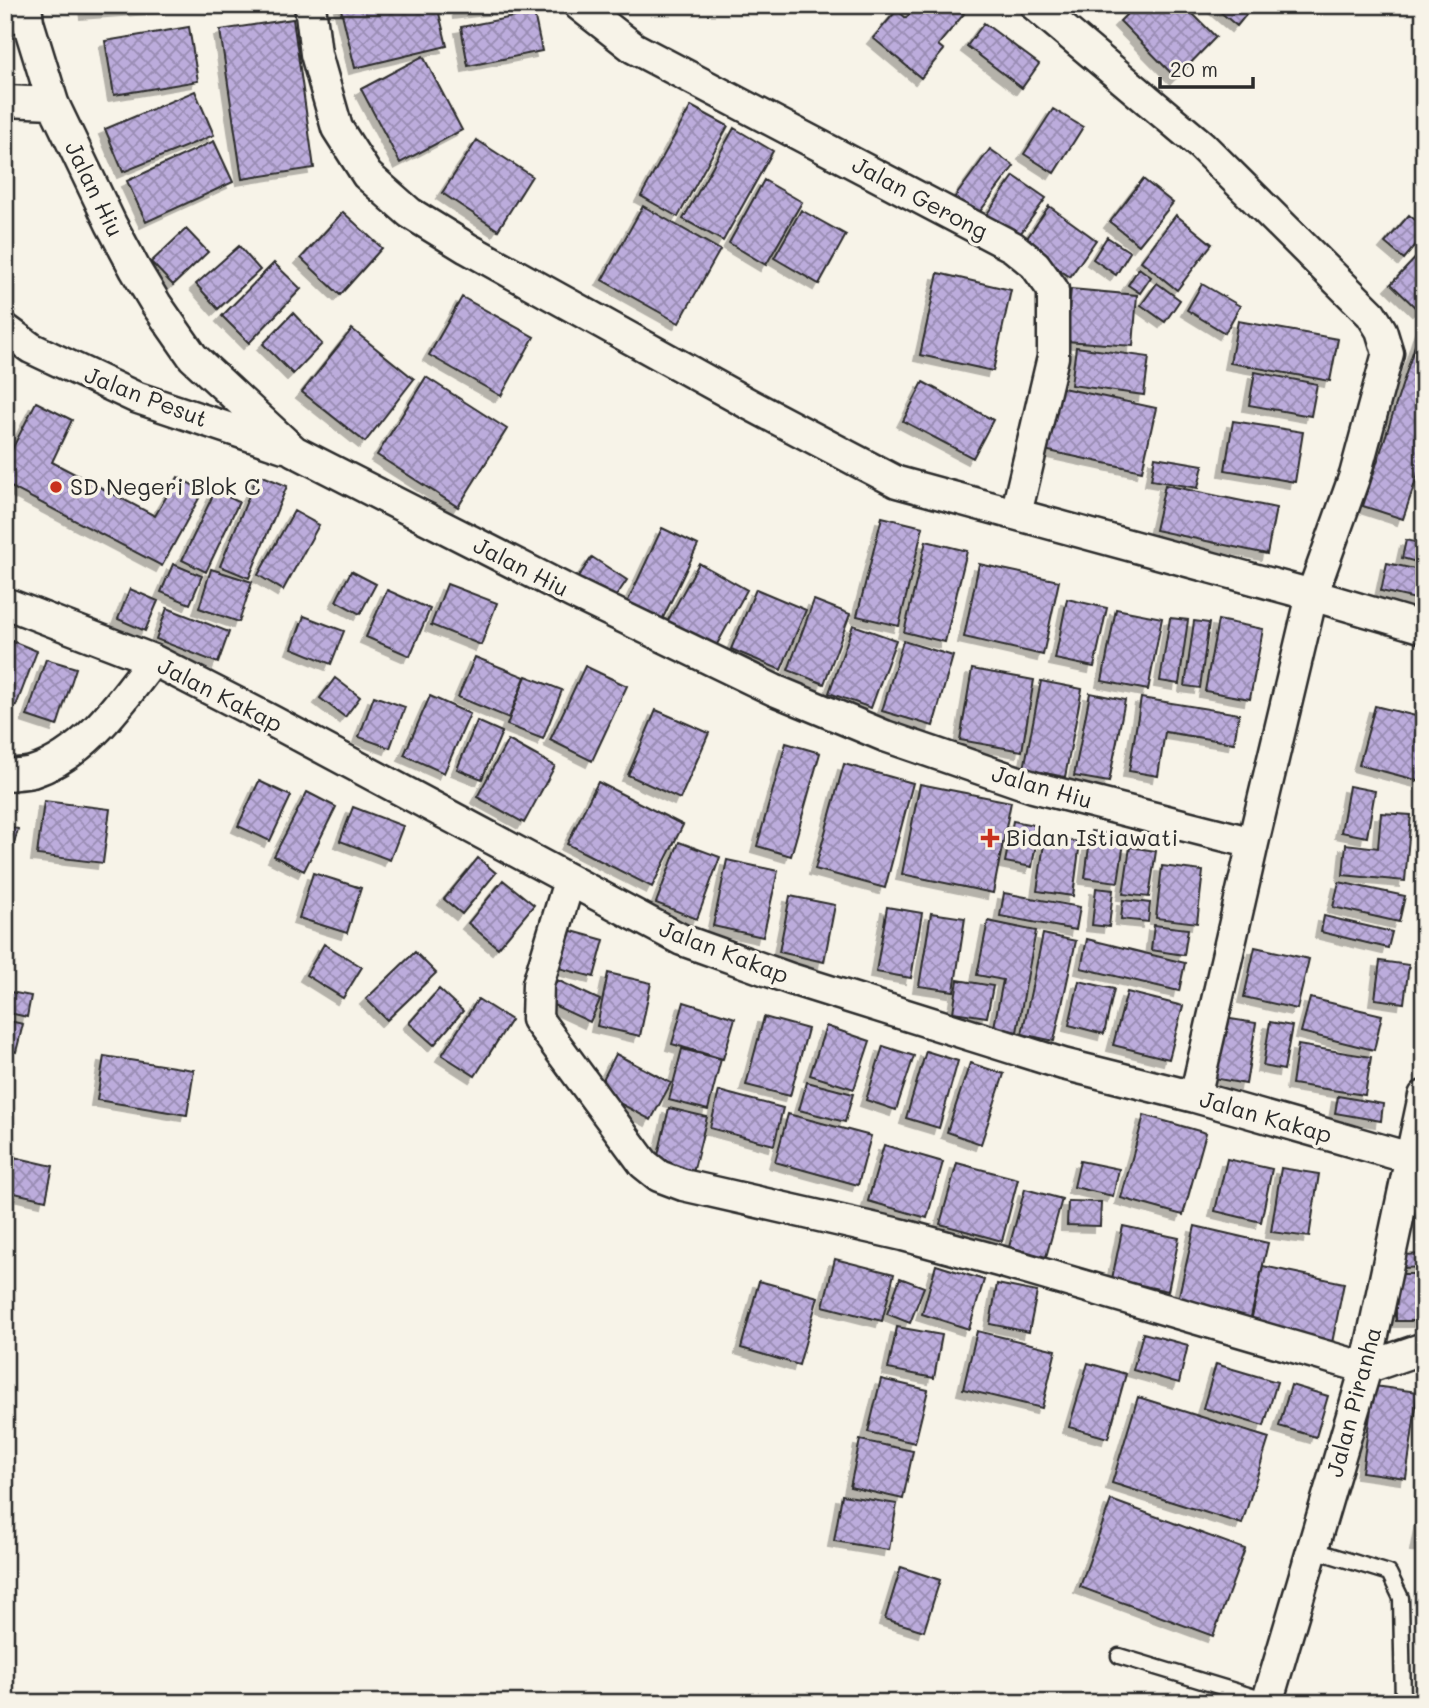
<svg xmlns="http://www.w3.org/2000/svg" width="1429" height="1708" font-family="Mali,sans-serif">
<defs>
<pattern id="building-cross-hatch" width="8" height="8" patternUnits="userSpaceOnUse" patternTransform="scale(1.75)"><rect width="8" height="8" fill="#bcacdc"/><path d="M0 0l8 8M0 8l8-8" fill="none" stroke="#998cb3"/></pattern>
<filter id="shadow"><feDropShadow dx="-6" dy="6" stdDeviation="0" flood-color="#0004"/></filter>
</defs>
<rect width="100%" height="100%" fill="#f7f3e8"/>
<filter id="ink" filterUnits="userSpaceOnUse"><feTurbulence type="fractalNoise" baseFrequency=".0143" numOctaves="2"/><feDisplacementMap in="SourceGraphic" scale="14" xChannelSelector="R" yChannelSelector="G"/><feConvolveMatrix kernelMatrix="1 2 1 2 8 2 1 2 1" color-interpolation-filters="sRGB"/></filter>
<g filter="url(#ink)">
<path fill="url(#building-cross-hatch)" stroke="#2b2b2b" stroke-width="2" filter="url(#shadow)" d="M85 5H169V7L86 13Z
M340 5H437L447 46 355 68Z
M458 5H526L459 13Z
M917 5H953L964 14 938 45 944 50 921 78 873 38 897 10 906 18Z
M1136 5H1184L1216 37 1176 78 1120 21Z
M1212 5H1254L1237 26Z
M534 13 542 51 468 66 461 27Z
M293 19 314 168 242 179 220 30Z
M984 23 1039 64 1022 88 967 46Z
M189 27 198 81 114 95 105 41Z
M423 56 462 130 400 163 361 89Z
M195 91 214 135 123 172 105 129Z
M691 106 728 126 678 217 641 196Z
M1053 109 1083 127 1054 173 1024 154Z
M734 128 773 151 723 241 683 219Z
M477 140 532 176 498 230 442 193Z
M214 141 233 182 146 222 127 181Z
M990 149 1014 166 975 218 952 201Z
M1014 176 1046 198 1015 241 984 218Z
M1143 179 1173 203 1139 245 1110 222Z
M764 180 802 202 766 265 729 243Z
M643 206 720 250 679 323 602 280Z
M1049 206 1096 240 1070 277 1023 244Z
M801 210 846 235 819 284 774 258Z
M343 212 382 248 340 295 301 258Z
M1176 215 1212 244 1177 290 1141 261Z
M1409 215 1424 227V235L1404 259 1385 243Z
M186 229 208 252 173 285 151 262Z
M1107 237 1130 252 1116 275 1093 259Z
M239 246 260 270 218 309 196 284Z
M1424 249V304L1418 310 1391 284Z
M274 263 301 289 249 343 222 316Z
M1139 268 1151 277 1140 293 1128 285Z
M938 273 1011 290 993 371 920 355Z
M1157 283 1180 300 1165 322 1141 305Z
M1202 284 1240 306 1225 333 1187 310Z
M1071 289 1137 295 1133 346 1066 341Z
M462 297 534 337 501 396 429 355Z
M293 313 322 344 293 374 263 344Z
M1238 321 1338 339 1330 381 1230 363Z
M1421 327 1424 328V456L1403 519 1363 506Z
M352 329 414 379 365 442 302 392Z
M1076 347 1149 357 1144 395 1071 385Z
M1255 372 1317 384 1311 416 1249 405Z
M426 377 507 429 458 507 377 455Z
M923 382 993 420 973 458 903 421Z
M1058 387 1156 408 1142 471 1044 450Z
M36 402 72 420 52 462 155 516 178 477 203 491 162 566 5 484V463Z
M1233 421 1303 432 1295 482 1225 470Z
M1155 457 1203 465 1198 488 1151 480Z
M258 474 287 486 249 578 220 566Z
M1165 485 1276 508 1267 554 1155 530Z
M215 491 239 502 206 572 182 560Z
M294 511 319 525 283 590 258 575Z
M882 517 923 527 899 626 857 616Z
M662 528 698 545 662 620 627 603Z
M1406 540 1424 544V564L1402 558Z
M926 541 967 551 945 642 904 632Z
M592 557 627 580 612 602 577 579Z
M699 563 747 590 715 648 667 622Z
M1387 563 1424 571V601L1381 591Z
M173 564 202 576 190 604 161 592Z
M979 564 1059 581 1043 655 964 637Z
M211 569 252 582 239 622 199 608Z
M351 571 376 584 360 614 336 601Z
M447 584 497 603 481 645 431 625Z
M130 589 158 601 145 631 118 619Z
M756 589 806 610 781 670 731 649Z
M387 590 430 609 410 656 366 637Z
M1067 599 1107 608 1094 667 1055 659Z
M814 600 850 614 824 684 788 670Z
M167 608 229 632 218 663 156 639Z
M1116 609 1162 618 1148 690 1102 681Z
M304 616 344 631 331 664 292 648Z
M1170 618 1188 620 1179 684 1160 681Z
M1218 620 1263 629 1250 699 1205 691Z
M1194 621 1209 623 1200 688 1185 686Z
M853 625 896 640 871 708 829 693Z
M5 638 37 651 16 706 5 701Z
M903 641 953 656 933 726 882 711Z
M475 657 525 677 509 718 458 697Z
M46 659 76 668 57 726 27 716Z
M585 666 627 686 592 761 550 740Z
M972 669 1034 680 1022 751 960 740Z
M526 676 562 690 543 739 507 725Z
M335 678 360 697 345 717 320 698Z
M1041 681 1082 689 1065 777 1024 769Z
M1090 693 1125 700 1109 782 1074 776Z
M374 696 405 707 390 748 359 737Z
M430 696 470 714 444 773 404 755Z
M1141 698 1239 714 1234 743 1165 732 1158 776 1129 771Z
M1375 706 1424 718V766L1420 781 1359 765Z
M656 710 709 733 680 799 628 775Z
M477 721 502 732 482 779 457 769Z
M508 740 555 766 524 823 477 797Z
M786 743 820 753 791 856 757 846Z
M844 764 913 783 885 888 815 869Z
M259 781 291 796 270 841 238 826Z
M598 782 683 825 652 887 567 844Z
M920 784 1011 802 993 893 902 874Z
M1349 786 1375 791 1367 837 1341 832Z
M307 792 336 807 304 871 274 856Z
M44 801 110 809 103 863 37 855Z
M353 807 403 826 390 860 340 841Z
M1381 813 1411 815 1405 881 1343 875 1346 844 1378 848Z
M1013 821 1039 826 1032 867 1005 862Z
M5 826 18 829 10 859 5 858Z
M1091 831 1125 836 1118 882 1085 878Z
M1045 837 1080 842 1073 896 1037 891Z
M679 842 720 857 697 919 656 903Z
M1130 847 1156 851 1149 897 1123 894Z
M478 858 496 873 462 914 444 899Z
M727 860 778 871 763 937 713 926Z
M1162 866 1203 871 1197 923 1156 918Z
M313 873 361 888 347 933 299 918Z
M503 880 534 905 498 948 468 923Z
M1339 882 1405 896 1399 922 1333 907Z
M1096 888 1113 890 1109 927 1092 925Z
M1004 893 1080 907 1076 930 1000 916Z
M790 896 835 905 824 962 779 952Z
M1123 900 1150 903 1148 922 1121 919Z
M887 907 922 913 911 978 876 972Z
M931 913 965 918 954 991 919 986Z
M1324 916 1392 932 1388 948 1321 932Z
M988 921 1036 931 1017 1032 994 1027 1003 980 977 975Z
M1154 925 1188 929 1184 955 1151 950Z
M561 928 604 940 594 977 551 966Z
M1043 934 1076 941 1054 1041 1022 1034Z
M1087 939 1185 963 1179 991 1081 968Z
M324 944 362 967 343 998 306 975Z
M1255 947 1309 959 1297 1009 1244 997Z
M415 952 436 973 387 1020 366 999Z
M1380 961 1409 965 1404 1003 1375 999Z
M608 973 651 983 640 1036 597 1026Z
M557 980 600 1000 590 1022 547 1002Z
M958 980 993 986 987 1017 953 1012Z
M1079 981 1114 989 1104 1034 1069 1025Z
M439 989 463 1011 434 1045 409 1023Z
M5 991 31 996 27 1017 5 1012Z
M1127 992 1183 1006 1169 1059 1113 1045Z
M1310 998 1382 1015 1374 1050 1301 1032Z
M478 999 511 1020 475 1076 442 1055Z
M684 1002 735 1018 723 1059 672 1044Z
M764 1017 808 1029 790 1096 746 1085Z
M1218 1017 1256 1023 1246 1084 1208 1077Z
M5 1020 23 1024 16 1052 5 1049Z
M1270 1022 1292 1026 1284 1070 1263 1066Z
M826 1026 870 1041 854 1089 810 1075Z
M1298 1045 1371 1057 1365 1095 1292 1084Z
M883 1046 914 1056 896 1110 866 1100Z
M682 1049 721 1059 708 1110 669 1100Z
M926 1051 958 1061 939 1128 906 1118Z
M616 1054 671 1083 651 1120 597 1091Z
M104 1056 194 1070 187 1115 97 1100Z
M970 1063 1004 1074 981 1144 947 1132Z
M807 1082 853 1094 845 1122 799 1110Z
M719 1091 783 1108 774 1145 710 1128Z
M1338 1096 1383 1104 1381 1121 1335 1113Z
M669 1108 707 1117 693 1173 656 1164Z
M788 1114 871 1136 858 1185 775 1162Z
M1144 1115 1206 1133 1183 1215 1121 1198Z
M884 1145 943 1162 927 1218 868 1201Z
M5 1155 53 1166 46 1200 5 1191Z
M1227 1159 1272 1169 1261 1222 1215 1211Z
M1080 1161 1119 1169 1113 1196 1074 1187Z
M957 1163 1018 1179 1002 1241 940 1224Z
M1281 1168 1319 1174 1309 1237 1271 1232Z
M1025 1189 1062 1199 1046 1257 1009 1247Z
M1068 1201 1101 1202 1100 1226 1067 1225Z
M1418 1209H1424V1245H1423Z
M1123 1226 1179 1238 1168 1291 1112 1279Z
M1195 1226 1268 1243 1250 1321 1177 1304Z
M1424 1254V1267L1403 1268 1402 1255Z
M835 1259 894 1274 882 1321 823 1306Z
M936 1265 984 1280 969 1329 922 1314Z
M1263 1266 1344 1283 1332 1343 1250 1326Z
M1396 1274H1424V1321H1396Z
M900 1278 924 1287 910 1323 887 1314Z
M759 1281 818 1297 799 1365 741 1348Z
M997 1284 1037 1292 1029 1332 990 1324Z
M897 1327 942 1335 934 1378 888 1369Z
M977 1331 1056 1350 1042 1408 963 1389Z
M1143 1333 1188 1345 1179 1383 1133 1370Z
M1088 1363 1126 1374 1108 1438 1069 1427Z
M1216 1364 1277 1382 1264 1426 1203 1408Z
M881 1379 928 1390 915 1443 868 1432Z
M1291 1385 1328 1396 1316 1437 1279 1426Z
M1374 1386 1418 1392 1406 1478 1362 1472Z
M1138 1397 1269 1438 1242 1524 1112 1483Z
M860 1440 913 1451 903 1499 850 1487Z
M842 1495 897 1504 889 1550 834 1541Z
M1111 1500 1245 1549 1213 1636 1080 1587Z
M1424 1502V1546L1416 1545Z
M901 1567 940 1580 924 1631 885 1619Z"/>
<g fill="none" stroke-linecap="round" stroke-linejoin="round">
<g stroke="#2b2b2b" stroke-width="19">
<path id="lane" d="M1314 1550 1389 1573 1401 1598 1403 1703
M1119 1656 1268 1701"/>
</g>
<g stroke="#2b2b2b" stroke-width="35">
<path id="street" d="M26 5 28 22 53 103 111 224 135 269 156 304 193 357 294 451 573 593 774 690 885 736 1033 787 1253 843
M310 5 316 54 337 128 367 175 410 213 467 248 747 403 897 482 1312 595 1424 628
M579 5 634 48 1013 247 1035 265 1053 290V357L1016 514
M1035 5 1201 145 1371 314 1381 330 1388 353 1355 475 1312 595 1253 843 1195 1097
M5 101 53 103
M5 329 31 348 135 397 284 447
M5 603 153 660 272 721 682 940 791 979 1063 1064 1195 1097 1410 1158
M5 775C14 774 24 774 32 772 85 755 121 702 153 660
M569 881 538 984 537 1019 644 1164 659 1176 683 1185 903 1235 999 1261 1366 1368 1424 1348
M1267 1703 1366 1368 1424 1096"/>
</g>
<use href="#lane" stroke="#f7f3e8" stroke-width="14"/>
<use href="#street" stroke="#f7f3e8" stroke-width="30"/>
</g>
</g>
<g fill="#c8321e" stroke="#f7f3e8" stroke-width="2.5">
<circle cx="56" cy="487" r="7"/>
<path d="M986.5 827.5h7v7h7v7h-7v7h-7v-7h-7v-7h7z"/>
</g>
<g text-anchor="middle" stroke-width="7" stroke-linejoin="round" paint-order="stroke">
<g font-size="23" fill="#2b2b2b" stroke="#f7f3e8">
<text transform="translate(94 189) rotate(64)" y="8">Jalan Hiu</text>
<text transform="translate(920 198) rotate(28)" y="8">Jalan Gerong</text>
<text transform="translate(146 397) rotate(21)" y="8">Jalan Pesut</text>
<text transform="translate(521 567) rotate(27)" y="8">Jalan Hiu</text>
<text transform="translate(220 695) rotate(27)" y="8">Jalan Kakap</text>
<text transform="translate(1042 787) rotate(16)" y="8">Jalan Hiu</text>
<text transform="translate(724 952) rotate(21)" y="8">Jalan Kakap</text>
<text transform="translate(1266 1117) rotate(16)" y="8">Jalan Kakap</text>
<text transform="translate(1354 1402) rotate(-75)" y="8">Jalan Piranha</text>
</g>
<g font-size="23" fill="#2b2b2b" stroke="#f7f3e8" text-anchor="start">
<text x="70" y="495">SD Negeri Blok C</text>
<text x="1006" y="846">Bidan Istiawati</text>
</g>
</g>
<rect width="1429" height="1708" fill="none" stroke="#f7f3e8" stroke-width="28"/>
<rect x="14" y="14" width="1401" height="1680" fill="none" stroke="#2b2b2b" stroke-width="2.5" filter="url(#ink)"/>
<path d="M1160 77v10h93v-10" fill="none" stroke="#2b2b2b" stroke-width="3.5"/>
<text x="1170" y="77" font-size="21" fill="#2b2b2b" stroke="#f7f3e8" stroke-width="5" paint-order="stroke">20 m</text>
</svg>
